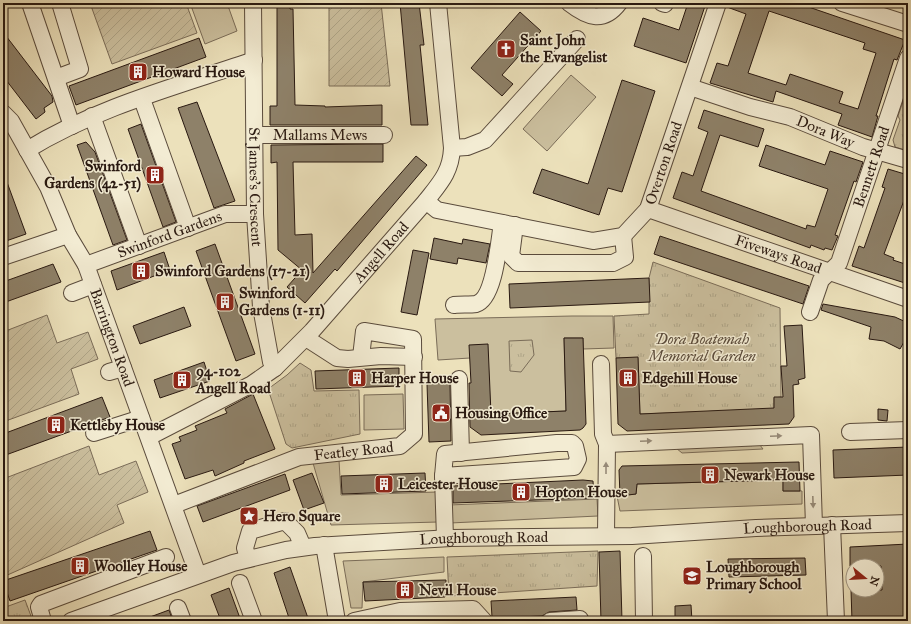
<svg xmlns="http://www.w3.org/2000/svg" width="911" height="624" font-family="'IM FELL Great Primer',serif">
<defs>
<pattern id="park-tufts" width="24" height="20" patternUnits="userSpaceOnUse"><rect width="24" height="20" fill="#cbbf9e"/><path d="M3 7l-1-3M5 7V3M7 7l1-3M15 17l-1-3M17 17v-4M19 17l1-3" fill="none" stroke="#aea487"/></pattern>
<pattern id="garden-furrows" width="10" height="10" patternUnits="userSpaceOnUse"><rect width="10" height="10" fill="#cbbf9e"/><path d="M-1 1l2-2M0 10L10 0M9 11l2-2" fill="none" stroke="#aea487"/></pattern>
</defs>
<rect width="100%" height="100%" fill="#ece1bb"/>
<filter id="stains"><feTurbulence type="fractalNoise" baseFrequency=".005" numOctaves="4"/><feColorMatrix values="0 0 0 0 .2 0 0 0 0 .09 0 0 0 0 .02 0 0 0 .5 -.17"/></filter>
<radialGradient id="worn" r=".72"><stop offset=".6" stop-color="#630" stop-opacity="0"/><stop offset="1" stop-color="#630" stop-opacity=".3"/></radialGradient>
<path fill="#cbbf9e" stroke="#7a6c58" d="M190 3H227L237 31 205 44Z
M571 75 596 97 547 151 523 129Z
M572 316H613L614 348 583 349V338H564L566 411 491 414 470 358 438 360 435 319Z
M403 394 404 429 364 430V395Z
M339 460 341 495 437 492 438 522 331 525 313 463Z
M783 480V491H802V504L620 511 617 496 636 494 637 484Z
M597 499 598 516 450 523 449 505Z
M444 557V572L363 582 362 608H351L343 561Z"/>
<path fill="url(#park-tufts)" stroke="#7a6c58" d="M908 87V151L895 147 893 140 900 120 898 116Z
M653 262 780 308 781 397 774 398V409L640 414 638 358H616L614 316 649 314V278Z
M532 340 534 355 521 372 510 371 509 341Z
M300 363 311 370 314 391 359 390 360 434 292 448 286 444 268 389 287 375Z
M756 440 763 449 682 453 676 448Z
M598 551 597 586 449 596 447 557Z
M25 600 31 616 20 621H3V608Z"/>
<path fill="url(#garden-furrows)" stroke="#7a6c58" d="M90 3H186L197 33 112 64Z
M329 3H381L390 86H329Z
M47 315 57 343 88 332 98 359 71 369 79 394 3 422V332Z
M89 446 99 475 136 461 148 492 117 505 124 523 3 577V479Z"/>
<path fill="#8e8169" stroke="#291911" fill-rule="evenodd" d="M277 3H290V9H293L295 105 325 106V107L382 105V125H270V106H277Z
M400 3H419L424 45H420L428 125H411Z
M688 3H706L686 63 634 46 643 18 679 30Z
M727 3H797L905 40 897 60 894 59 876 116H878L872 137 838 125 842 114 776 91 773 102 710 83 717 63 728 66 746 14 727 7ZM769 11 865 43 863 49 876 53 858 109 839 103 843 92 790 74 786 85 748 73Z
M520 12 541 31 502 75 513 84 502 96 471 68Z
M3 32 52 96 53 102 44 108 45 112 36 119 3 76Z
M199 38 206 57 76 105 69 86Z
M622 80 655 91 622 192 608 188 599 215 533 193 542 169 588 184Z
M197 102 235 201 214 208 178 108Z
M704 110 764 129 758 147 720 135 701 191 806 229 807 225 815 227 828 189 759 166 766 145 825 165 830 151 863 162 856 182 854 181 835 235 838 236 832 250 825 248 824 250 811 245 810 248 673 198 682 172 693 176 708 132 698 128Z
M141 124 176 222 163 227 128 129Z
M86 142 95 152 127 240 113 245 77 145Z
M383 144V162H293L295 235 312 234 313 273 416 156 427 165 337 271 335 269 305 303 287 287 302 270 278 250 277 162 271 163V145Z
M888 169 908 175V195H906L884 254 894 258 893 260 908 265V284L852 266 859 246 864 248 885 188 882 187Z
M3 174H4L26 234 6 241 3 233Z
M660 236 809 286 803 304 654 254Z
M434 238 462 244 463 239 490 244 486 263 458 258 457 264 430 259Z
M215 244 255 354 236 361 196 251Z
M413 250 429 253 417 315 401 312Z
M164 252 170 270 117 290 111 271Z
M53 264 61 282 3 303V282Z
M649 278 650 302 510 308 509 284Z
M823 304 895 317 908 323V344L904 342 900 349 884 341 869 339 871 327 821 310Z
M184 307 191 326 140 344 133 326Z
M802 325 805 378 798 380 799 384 793 385 794 417 789 424 627 431 618 424 616 358 638 357 640 414 774 408V397H783L781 366H787L784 326Z
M564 338H583L586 424 583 428 580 430 481 435 470 427 469 383H471L469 345 488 344 491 414 566 411Z
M204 362 210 381 160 398 154 380Z
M399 368V386L316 389 315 371Z
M450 383 451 441 429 442 427 384Z
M253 394 275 449 244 461V463L215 476 213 470 185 479 172 444 181 441 179 437 197 430 195 426 227 413 225 409Z
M102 397 110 417 3 456V434Z
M878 409 888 410 887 421 878 420Z
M908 447V475L834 478 833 450Z
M799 462 800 491H783V480L637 484 636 494 620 496 619 470 622 466Z
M312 473 324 503 304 510 293 480Z
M425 473 426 491 342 494 341 476Z
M285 474 290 490 203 522 197 506Z
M583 480 593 481 594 498 453 503V486Z
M150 531 157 550 10 601 3 581Z
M908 544V621H852L851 590H882L881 566H850V547Z
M620 551 622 621H601L599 552Z
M805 558 806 575 729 577 728 559Z
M290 567 309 621H290L274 573Z
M446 580 445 597 365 601 363 582Z
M229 588 241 621H221L211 595Z
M576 597 577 610 549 612 542 616 493 618 492 617 491 601Z
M691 605 692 621H675V606Z
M169 610 173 621H142V620Z"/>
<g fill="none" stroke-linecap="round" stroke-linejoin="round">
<g stroke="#5a4b3c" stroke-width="18">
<g id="minor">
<path d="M30 3 72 126"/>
<path id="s1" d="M253 3 255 214 261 307 271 362 275 368"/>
<path d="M569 3C587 17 603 24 619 3"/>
<path d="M662 3 665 4"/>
<path d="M842 3 908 24"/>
<path d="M56 78 80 69 60 3"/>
<path id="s2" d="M690 87 750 107 790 117 863 147 908 160"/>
<path d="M142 99 188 228"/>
<path id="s3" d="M3 113 11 121 48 187 68 235 86 265 198 575"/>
<path d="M92 116 139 246"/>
<path id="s4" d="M255 135H384"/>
<path d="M452 148 467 147 485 140 577 39"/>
<path d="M27 150C97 107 178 86 254 60"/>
<path id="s5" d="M426 201 437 210 593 241 623 236 648 209 718 3"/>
<path id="s6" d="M648 209 908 299"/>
<path d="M515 225 511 256 518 263H613L625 257 623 236"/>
<path d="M3 257 68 235"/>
<path id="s7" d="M86 265 225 214H255"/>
<path d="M72 293 93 285"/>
<path d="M454 305C461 304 469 305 476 304 495 299 499 240 502 223"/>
<path id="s8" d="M810 312 821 280 839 263 908 58"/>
<path d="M306 338 337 358 348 359 381 356 414 357"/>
<path d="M601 364 603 434 607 444 606 535"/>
<path d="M109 372 123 368"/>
<path d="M459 379 461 453"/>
<path d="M850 432 908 430"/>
<path d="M94 433 141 418"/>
<path id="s9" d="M149 437 252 384 275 368 312 331 426 201C440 183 451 172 452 148L438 3"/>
<path d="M557 443H572L575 446 578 459 574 467 443 476 445 454Z"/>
<path d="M607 444 811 435 814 526"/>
<path d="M443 476 445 538"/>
<path id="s10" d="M174 505 299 457 400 446 414 434 413 339 364 331 361 357"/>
<path d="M832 525 836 621"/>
<path d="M324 545 337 621"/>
<path d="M643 556 644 621"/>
<path d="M248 559 245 548 250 531 285 521 297 533 303 547"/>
<path d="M240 583 254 621"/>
<path d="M178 608 183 621"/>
<path d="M43 621 39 607 41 604 166 557"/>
<path id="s11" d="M71 621 233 563 286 550 315 546 451 538 632 536 756 528 908 523"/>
<path d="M354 621 400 611 473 609 484 621"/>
<path d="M550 621 580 619"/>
</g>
</g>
<use href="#minor" stroke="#f3ecd3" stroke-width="16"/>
</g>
<defs><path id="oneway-solid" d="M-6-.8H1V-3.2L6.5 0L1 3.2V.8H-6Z"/></defs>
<g fill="#988d7c">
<use href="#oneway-solid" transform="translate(776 436) rotate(-2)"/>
<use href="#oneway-solid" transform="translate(646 441) rotate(-2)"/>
<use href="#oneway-solid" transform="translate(606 468) rotate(-90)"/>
<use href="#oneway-solid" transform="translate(813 502) rotate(88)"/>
</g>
<defs>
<g id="church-square" transform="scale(1)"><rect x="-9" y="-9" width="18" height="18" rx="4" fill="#8f2418" stroke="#f3ecd3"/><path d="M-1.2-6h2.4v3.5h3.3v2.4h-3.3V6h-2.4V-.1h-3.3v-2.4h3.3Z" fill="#fff"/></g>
<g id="building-square" transform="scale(1)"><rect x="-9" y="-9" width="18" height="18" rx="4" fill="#8f2418" stroke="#f3ecd3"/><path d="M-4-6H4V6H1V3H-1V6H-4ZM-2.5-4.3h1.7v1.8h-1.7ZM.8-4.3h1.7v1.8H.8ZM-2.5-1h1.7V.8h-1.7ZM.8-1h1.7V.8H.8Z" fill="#fff"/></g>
<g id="civic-square" transform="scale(1)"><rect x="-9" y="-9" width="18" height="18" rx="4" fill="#8f2418" stroke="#f3ecd3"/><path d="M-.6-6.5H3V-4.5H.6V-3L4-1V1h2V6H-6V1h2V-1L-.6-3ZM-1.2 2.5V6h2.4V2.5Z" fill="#fff"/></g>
<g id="sight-square" transform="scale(1)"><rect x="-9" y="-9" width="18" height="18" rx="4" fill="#8f2418" stroke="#f3ecd3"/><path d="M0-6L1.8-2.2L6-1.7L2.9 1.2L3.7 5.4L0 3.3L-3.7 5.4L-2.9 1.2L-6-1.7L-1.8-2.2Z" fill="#fff"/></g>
<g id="school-square" transform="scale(1)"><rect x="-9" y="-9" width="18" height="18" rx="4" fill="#8f2418" stroke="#f3ecd3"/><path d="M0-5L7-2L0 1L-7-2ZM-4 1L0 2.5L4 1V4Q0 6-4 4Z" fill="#fff"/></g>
</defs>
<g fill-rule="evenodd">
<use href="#church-square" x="506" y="49"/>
<use href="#building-square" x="138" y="72"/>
<use href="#building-square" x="155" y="175"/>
<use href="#building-square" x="141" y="271"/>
<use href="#building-square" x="225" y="302"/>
<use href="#building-square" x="357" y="378"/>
<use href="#building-square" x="628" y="378"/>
<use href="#building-square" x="182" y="380"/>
<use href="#civic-square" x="441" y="413"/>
<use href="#building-square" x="56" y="425"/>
<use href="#building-square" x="710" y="475"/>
<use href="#building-square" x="384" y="484"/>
<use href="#building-square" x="521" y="492"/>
<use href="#sight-square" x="249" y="516"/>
<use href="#building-square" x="80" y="566"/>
<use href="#school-square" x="692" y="576"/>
<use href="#building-square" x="405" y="590"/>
</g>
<g text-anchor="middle" stroke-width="3" stroke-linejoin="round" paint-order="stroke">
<g font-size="15" font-weight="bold" fill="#291911" stroke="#f3ecd3" text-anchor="start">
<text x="520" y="45">Saint John<tspan x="520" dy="17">the Evangelist</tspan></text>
<text x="152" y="77">Howard House</text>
<text x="141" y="171" text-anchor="end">Swinford<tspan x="141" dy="17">Gardens (42-51)</tspan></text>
<text x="155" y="276">Swinford Gardens (17-21)</text>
<text x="239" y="298">Swinford<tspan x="239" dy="17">Gardens (1-11)</tspan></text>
<text x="196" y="376">94-102<tspan x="196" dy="17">Angell Road</tspan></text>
<text x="371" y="383">Harper House</text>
<text x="642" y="383">Edgehill House</text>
<text x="455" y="418">Housing Office</text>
<text x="70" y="430">Kettleby House</text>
<text x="724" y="480">Newark House</text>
<text x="398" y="489">Leicester House</text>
<text x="535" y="497">Hopton House</text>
<text x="263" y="521">Hero Square</text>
<text x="94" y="571">Woolley House</text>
<text x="706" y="572">Loughborough<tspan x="706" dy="17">Primary School</tspan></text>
<text x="419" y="595">Nevil House</text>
</g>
<g font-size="15" fill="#291911" stroke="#f3ecd3">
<text dy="5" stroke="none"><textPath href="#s2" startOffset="143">Dora Way</textPath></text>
<text dy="5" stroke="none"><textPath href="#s4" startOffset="65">Mallams Mews</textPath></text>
<text dy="5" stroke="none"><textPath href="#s5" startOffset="289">Overton Road</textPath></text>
<text dy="5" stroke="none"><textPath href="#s8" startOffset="160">Bennett Road</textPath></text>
<text dy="5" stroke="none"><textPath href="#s1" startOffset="184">St James's Crescent</textPath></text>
<text dy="5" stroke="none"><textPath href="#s7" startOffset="89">Swinford Gardens</textPath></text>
<text dy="5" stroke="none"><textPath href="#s9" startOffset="301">Angell Road</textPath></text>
<text dy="5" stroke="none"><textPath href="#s6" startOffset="138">Fiveways Road</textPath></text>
<text dy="5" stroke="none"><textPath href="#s3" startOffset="251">Barrington Road</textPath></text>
<text dy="5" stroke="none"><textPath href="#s10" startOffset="189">Featley Road</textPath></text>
<text dy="5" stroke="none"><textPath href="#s11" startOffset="749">Loughborough Road</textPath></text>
<text dy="5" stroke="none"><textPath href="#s11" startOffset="425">Loughborough Road</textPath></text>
</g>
<g font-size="15" font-style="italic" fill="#5a4b3b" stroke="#f3ecd3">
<text x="702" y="344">Dora Boatemah<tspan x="702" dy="17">Memorial Garden</tspan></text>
</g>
</g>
<rect width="911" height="624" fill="none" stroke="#ece1bb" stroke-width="16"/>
<rect x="4" y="4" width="903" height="616" fill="none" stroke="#291911" stroke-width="2"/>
<rect x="8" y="8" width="895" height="608" fill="none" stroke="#291911"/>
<g transform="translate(865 578) rotate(108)"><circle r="19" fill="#f3ecd3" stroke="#a29885"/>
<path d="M0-3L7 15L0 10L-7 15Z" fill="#8f2418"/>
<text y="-6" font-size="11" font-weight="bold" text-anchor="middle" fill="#291911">N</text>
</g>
<rect width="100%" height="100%" filter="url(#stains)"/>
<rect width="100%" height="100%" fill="url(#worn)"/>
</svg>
